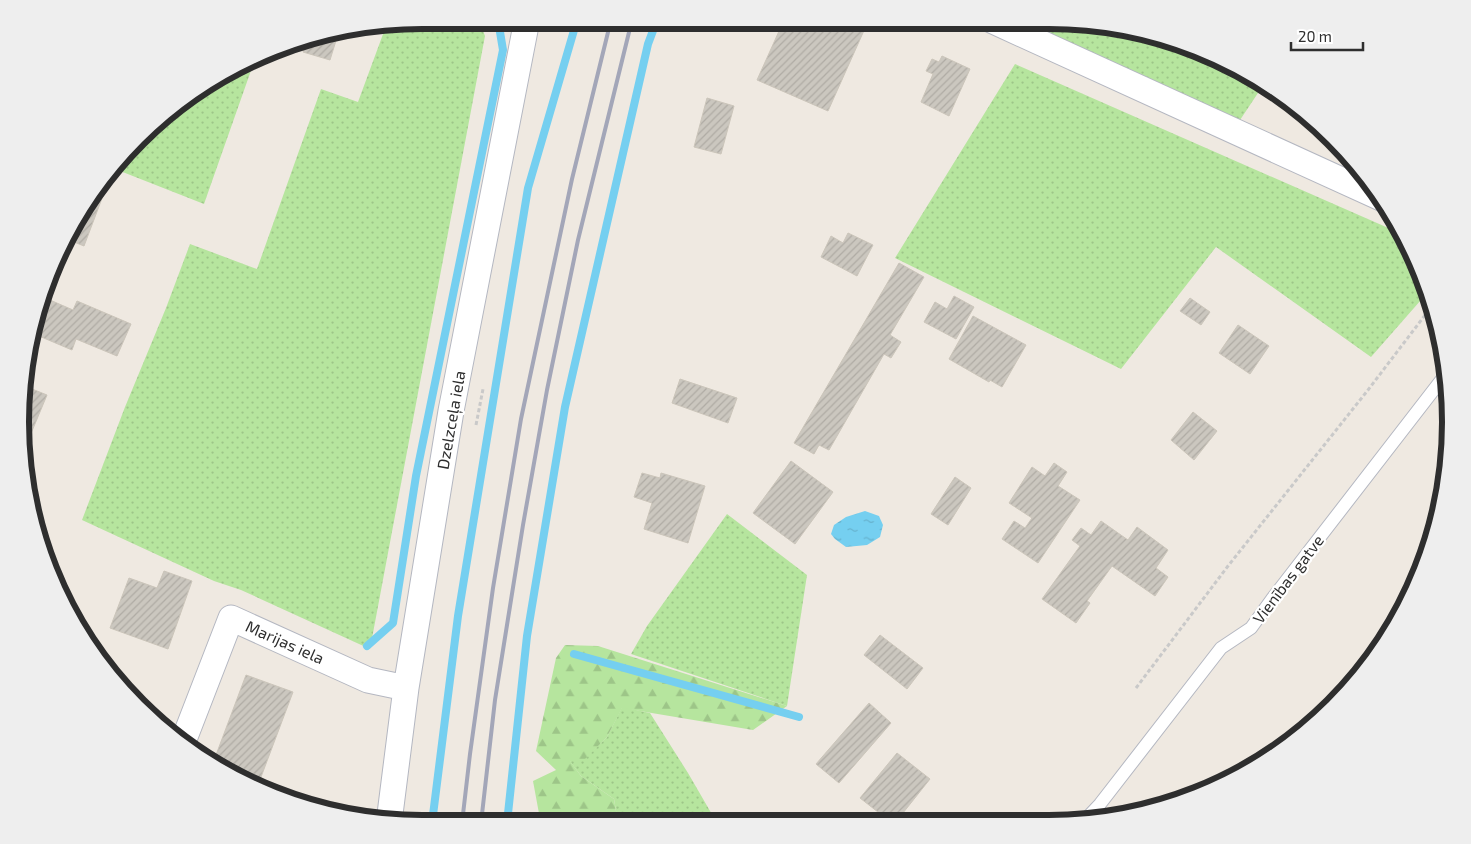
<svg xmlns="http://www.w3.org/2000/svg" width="1471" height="844" font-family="'Exo 2',sans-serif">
<defs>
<pattern id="grass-dots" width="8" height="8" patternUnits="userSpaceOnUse" patternTransform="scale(1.25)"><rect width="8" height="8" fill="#b6e59e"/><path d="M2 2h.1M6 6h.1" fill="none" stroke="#9dc588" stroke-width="1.8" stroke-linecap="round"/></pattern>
<pattern id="forest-firs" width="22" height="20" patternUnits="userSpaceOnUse" patternTransform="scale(1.25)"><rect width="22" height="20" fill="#b6e59e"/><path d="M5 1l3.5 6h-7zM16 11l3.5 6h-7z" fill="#9dc588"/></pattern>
<pattern id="water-ripples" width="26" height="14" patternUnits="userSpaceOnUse" patternTransform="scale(1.25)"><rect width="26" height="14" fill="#75cff0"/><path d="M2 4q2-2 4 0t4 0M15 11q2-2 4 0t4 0" fill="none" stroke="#66b2ce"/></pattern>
<pattern id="building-hatch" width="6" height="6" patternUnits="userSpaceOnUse" patternTransform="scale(1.25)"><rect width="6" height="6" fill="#cbc7bf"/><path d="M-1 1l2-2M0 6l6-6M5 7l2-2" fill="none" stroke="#afaba4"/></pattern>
</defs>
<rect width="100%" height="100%" fill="#efe9e1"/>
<path fill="url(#grass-dots)" d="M422 20H473L480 23 485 36 370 649 241 590 214 581 82 520 125 407 166 308 190 244 257 269 321 89 358 102 386 26Z
M1018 21H1076L1178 41 1264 84 1238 123Z
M254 62 204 204 115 169 178 103Z
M1015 64 1402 234 1420 268 1428 292 1371 357 1216 247 1121 369 895 258Z
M727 514 807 575 787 706 631 654 647 626Z
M622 707 650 713 688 773 717 823H618L614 799 581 776 569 760 584 759 607 737Z"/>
<path fill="url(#forest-firs)" d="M565 645 598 646 787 706 753 730 622 708 607 737 584 760 570 761 581 776 614 799 618 823H544L540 819 533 781 556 770 536 751 556 658Z"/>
<path fill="url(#water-ripples)" d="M865 511 879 516 883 525 880 537 867 545 846 547 835 539 831 534 834 525 846 517Z"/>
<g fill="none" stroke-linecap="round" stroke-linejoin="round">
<path stroke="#75cff0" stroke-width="8" d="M367 646 393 623 416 476 503 50 498 20
M574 654 799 717
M432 823 458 616 528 188 577 20
M507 823 527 636 565 407 648 44 657 20"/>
</g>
<path fill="url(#building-hatch)" stroke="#cbc5ba" d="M784 20 854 21 866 26 828 111 757 80Z
M338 34 330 60 303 52 307 39Z
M942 56 970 69 949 116 921 102 933 74 926 71 932 59 939 62Z
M707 98 734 106 721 154 694 147Z
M96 190 104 193 84 246 69 240 88 198Z
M848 233 873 245 857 276 821 257 831 236 843 243Z
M899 263 924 277 890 335 901 342 891 358 884 354 829 450 819 445 814 454 794 443Z
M954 296 974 307 956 339 924 322 935 302 947 309Z
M43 297 73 310 77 301 131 324 117 356 76 339 72 350 32 333 34 318Z
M1190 298 1210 312 1201 325 1180 311Z
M973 316 1026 345 1002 387 990 380 989 382 949 359Z
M1238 325 1269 346 1250 374 1219 353Z
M680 379 737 398 728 423 672 403Z
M27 387 47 395 22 455 21 448Z
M1193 412 1217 431 1194 460 1171 440Z
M791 461 833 492 795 544 753 513Z
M1054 463 1067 472 1058 486 1080 500 1038 563 1002 539 1014 521 1025 528 1032 518 1009 503 1032 467 1045 476Z
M642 473 660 478 661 473 705 486 688 543 644 529 652 503 634 497Z
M955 477 971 488 948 525 931 514Z
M1101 521 1128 540 1137 527 1168 550 1156 568 1168 577 1155 596 1112 566 1087 601 1090 603 1076 623 1042 599 1080 546 1072 540 1081 528 1091 535Z
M164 571 192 581 168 649 110 628 129 578 157 588Z
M880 635 923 668 907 689 864 655Z
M246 675 293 692 258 785 213 763Z
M869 703 891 723 839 783 816 764Z
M897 753 930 779 895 823H892L860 798Z"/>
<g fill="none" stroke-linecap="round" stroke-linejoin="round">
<g stroke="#b4b7c1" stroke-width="14">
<path id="lane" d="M1083 822 1100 804 1221 648 1251 628 1272 599 1446 374"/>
</g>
<g stroke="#b4b7c1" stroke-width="27">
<path id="street" d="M993 21 1383 199
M183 742 231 618 368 680 406 688
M389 822 406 688 451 411 527 20"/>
</g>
<path stroke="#c9c9c9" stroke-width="3" stroke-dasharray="4 2.5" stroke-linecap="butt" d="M476 425 483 389
M1136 688 1228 566 1368 390 1432 306"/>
<use href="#lane" stroke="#fff" stroke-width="12"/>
<use href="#street" stroke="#fff" stroke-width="25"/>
<path stroke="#a3a6b8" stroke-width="4" d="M462 823 470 754 493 588 521 419 572 179 611 20
M481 823 495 700 523 525 547 390 578 240 632 20"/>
</g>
<g text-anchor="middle" stroke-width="4.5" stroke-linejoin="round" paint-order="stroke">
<g font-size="16" fill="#2e2e2e" stroke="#fff">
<text transform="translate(451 420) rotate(-80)" y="6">Dzelzceļa iela</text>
<text transform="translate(1288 579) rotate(-53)" y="6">Vienības gatve</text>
<text transform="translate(285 642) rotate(24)" y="6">Marijas iela</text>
</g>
</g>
<path d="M0 0H1471V844H0ZM422 29H1049A393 393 0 0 1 1442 422V422A393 393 0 0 1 1049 815H422A393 393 0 0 1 29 422V422A393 393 0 0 1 422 29Z" fill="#eee" fill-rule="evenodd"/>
<path fill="none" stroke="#2e2e2e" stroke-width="6" d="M422 29H1049A393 393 0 0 1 1442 422V422A393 393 0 0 1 1049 815H422A393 393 0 0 1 29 422V422A393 393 0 0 1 422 29Z"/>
<path d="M1291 42v8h72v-8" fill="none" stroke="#2e2e2e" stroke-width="2.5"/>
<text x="1298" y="42" font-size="15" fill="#2e2e2e" stroke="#ffffff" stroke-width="4" paint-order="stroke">20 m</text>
</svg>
